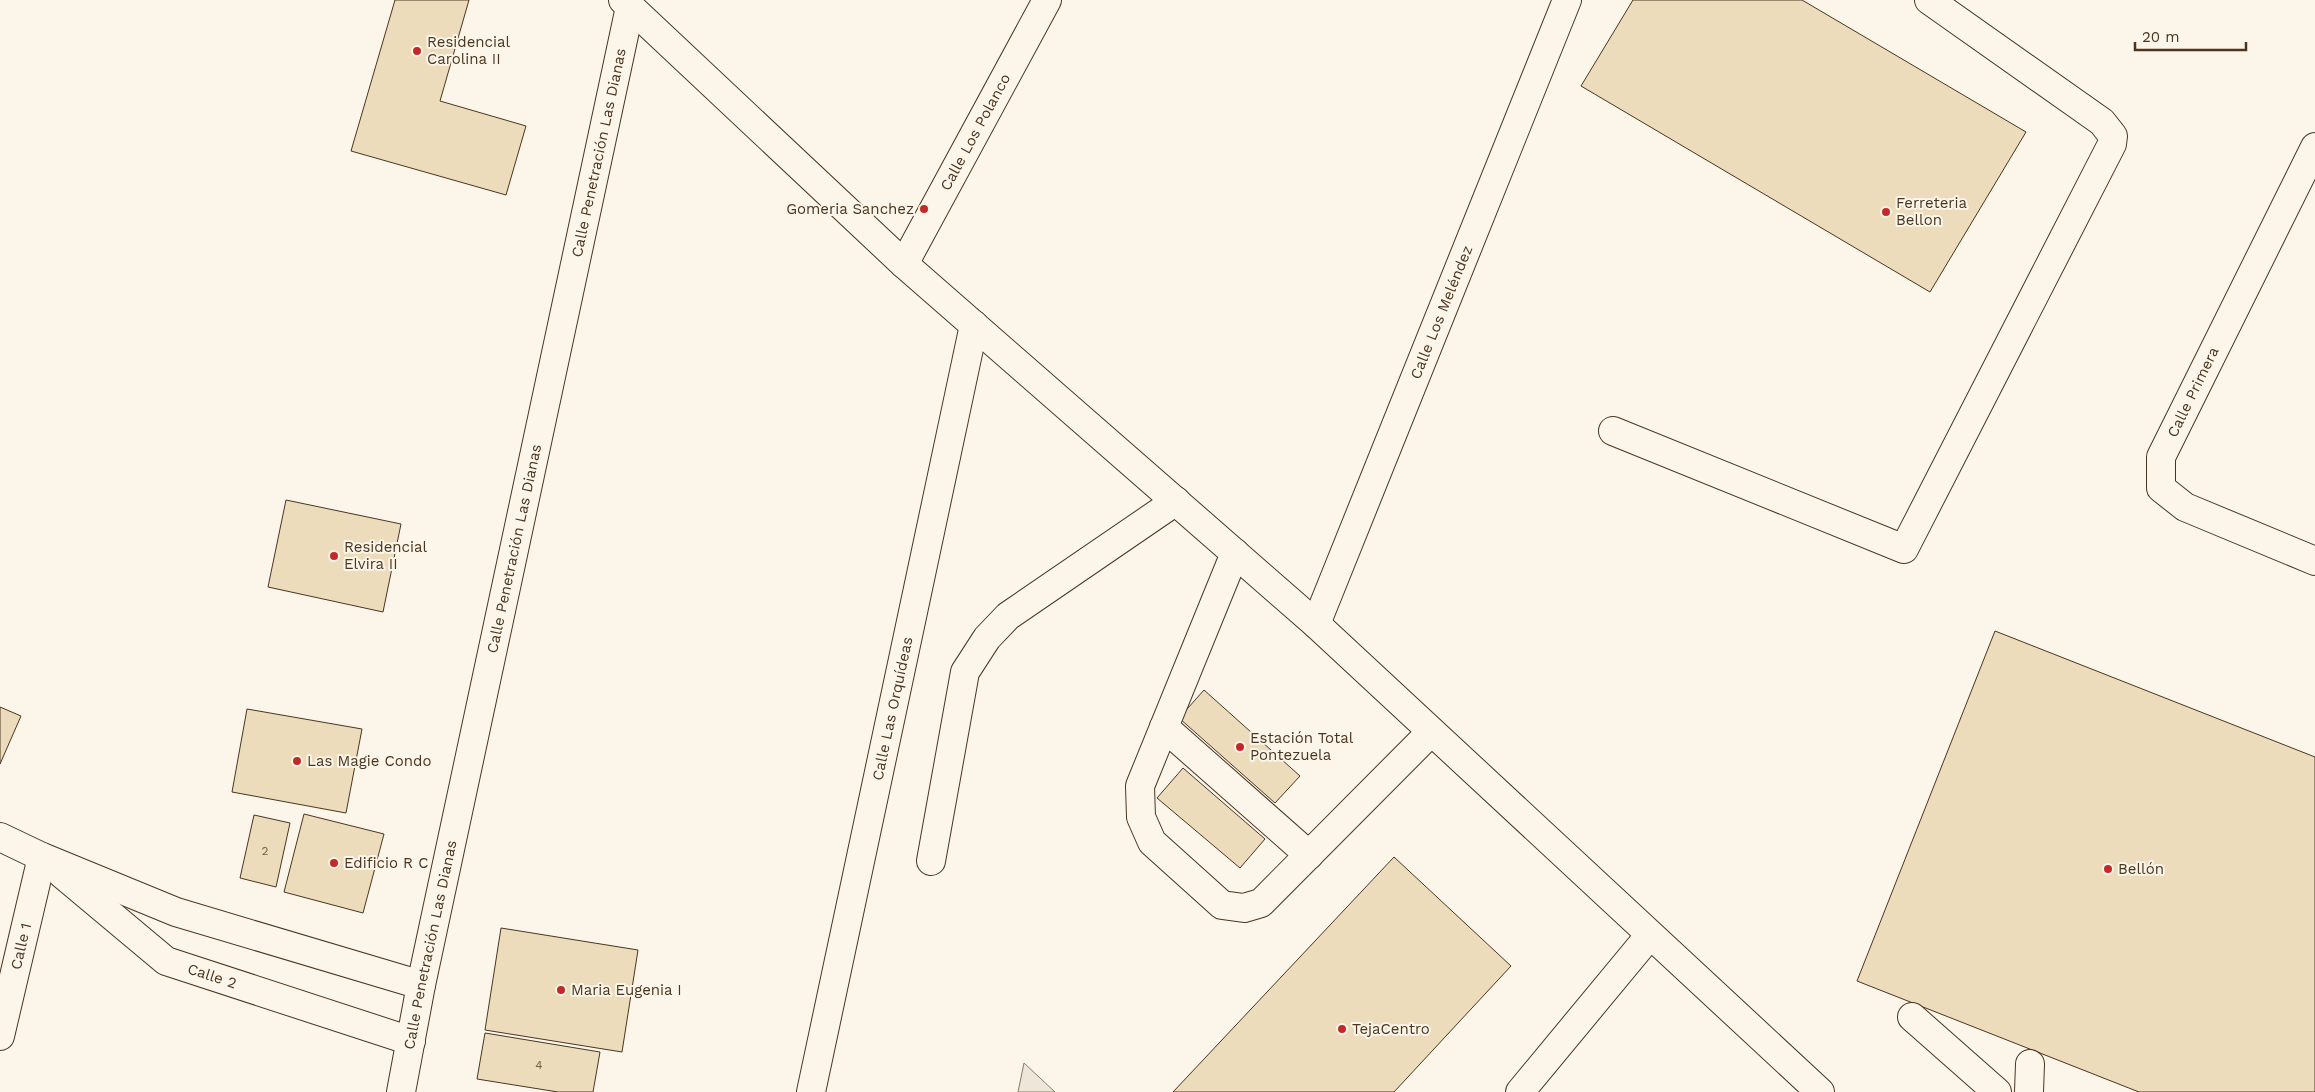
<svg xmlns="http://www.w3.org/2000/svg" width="2315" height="1092" font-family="'Work Sans',sans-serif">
<rect width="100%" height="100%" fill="#fbf6e9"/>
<path fill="#ede6d9" stroke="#887966" d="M1024 1063 1055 1092H1018Z"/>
<path fill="#ecdcbc" stroke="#4a3520" d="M395 0H469L440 101 526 126 506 195 351 151Z
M1633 0H1802L2026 132 1930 292 1581 86Z
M286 500 401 524 383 612 268 587Z
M1995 631 2315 757V1092H2139L1857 981Z
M1204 690 1300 776 1275 803 1179 718Z
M0 707 21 716 0 764Z
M247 709 362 729 346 813 232 792Z
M1183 768 1265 839 1240 868 1157 798Z
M304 814 384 834 363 913 284 892Z
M254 815 290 823 276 887 240 878Z
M1394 857 1511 966 1394 1092H1173Z
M501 928 638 950 622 1052 485 1030Z
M485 1033 600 1052 593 1092H558L477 1079Z"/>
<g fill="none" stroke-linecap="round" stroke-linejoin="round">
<g stroke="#4a3520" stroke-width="30">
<g id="minor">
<path d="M2315 147 2161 457V488L2185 507 2315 561"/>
<path id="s1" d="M904 264 1047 0"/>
<path d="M1613 431 1904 549 2112 144 2113 136 2102 122 1929 0"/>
<path d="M1235 553 1140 786 1141 817 1152 842 1222 905 1244 908 1261 903 1431 732"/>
<path id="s2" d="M1316 624 1567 0"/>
<path d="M1164 727 1309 855"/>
<path d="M0 837 42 857 176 912 421 985"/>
<path d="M931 861 965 672 987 638 1008 616 1176 501"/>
<path id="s3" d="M62 874 166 961 411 1041"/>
<path d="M1912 1017 1997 1092"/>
<path id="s4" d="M0 1036 42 857"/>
<path id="s5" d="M401 1092 421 985 630 7"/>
<path id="s6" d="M811 1092 974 325"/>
<path d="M1520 1092 1650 935"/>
<path d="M2029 1092 2030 1064"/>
</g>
</g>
<g stroke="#4a3520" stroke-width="30">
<path id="major" d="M623 0 904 264 1316 624 1820 1092"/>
</g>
<use href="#minor" stroke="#fbf6e9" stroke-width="28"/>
<use href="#major" stroke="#fbf6e9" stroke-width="28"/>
</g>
<g fill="#c62828" stroke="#fbf6e9" stroke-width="2">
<circle cx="417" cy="51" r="5"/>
<circle cx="924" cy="209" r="5"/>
<circle cx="1886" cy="212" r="5"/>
<circle cx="334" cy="556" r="5"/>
<circle cx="1240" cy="747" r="5"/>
<circle cx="297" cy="761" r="5"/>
<circle cx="334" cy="863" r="5"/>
<circle cx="2108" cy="869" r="5"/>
<circle cx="561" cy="990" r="5"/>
<circle cx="1342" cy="1029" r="5"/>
</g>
<g text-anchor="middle" stroke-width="4" stroke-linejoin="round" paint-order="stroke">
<g font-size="12" fill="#725f47">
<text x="265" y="855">2</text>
<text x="539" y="1069">4</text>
</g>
<g font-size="15" fill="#4a3520" stroke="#fbf6e9" text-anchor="start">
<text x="427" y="47">Residencial<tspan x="427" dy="17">Carolina II</tspan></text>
<text x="1896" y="208">Ferreteria<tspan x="1896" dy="17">Bellon</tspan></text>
<text x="914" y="214" text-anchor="end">Gomeria Sanchez</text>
<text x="344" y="552">Residencial<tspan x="344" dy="17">Elvira II</tspan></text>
<text x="1250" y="743">Estación Total<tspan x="1250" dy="17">Pontezuela</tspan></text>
<text x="307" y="766">Las Magie Condo</text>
<text x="344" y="868">Edificio R C</text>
<text x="2118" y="874">Bellón</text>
<text x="571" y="995">Maria Eugenia I</text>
<text x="1352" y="1034">TejaCentro</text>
</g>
<g font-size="15" fill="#4a3520" stroke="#fbf6e9">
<text dy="5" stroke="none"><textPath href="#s1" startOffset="150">Calle Los Polanco</textPath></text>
<text dy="5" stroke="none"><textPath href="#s5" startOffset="960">Calle Penetración Las Dianas</textPath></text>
<text dy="5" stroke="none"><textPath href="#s2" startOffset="336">Calle Los Meléndez</textPath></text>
<text transform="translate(2193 392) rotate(-64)" y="5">Calle Primera</text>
<text dy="5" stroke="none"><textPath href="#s5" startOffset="555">Calle Penetración Las Dianas</textPath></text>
<text dy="5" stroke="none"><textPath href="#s6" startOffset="392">Calle Las Orquídeas</textPath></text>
<text dy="5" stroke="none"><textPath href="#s5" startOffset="150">Calle Penetración Las Dianas</textPath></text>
<text dy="5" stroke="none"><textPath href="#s4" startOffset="92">Calle 1</textPath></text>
<text dy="5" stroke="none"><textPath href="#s3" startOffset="184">Calle 2</textPath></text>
</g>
</g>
<path d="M2135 42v8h111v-8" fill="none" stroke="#4a3520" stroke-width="2.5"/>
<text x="2142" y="42" font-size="15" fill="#4a3520" stroke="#fbf6e9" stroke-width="4" paint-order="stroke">20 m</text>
</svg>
